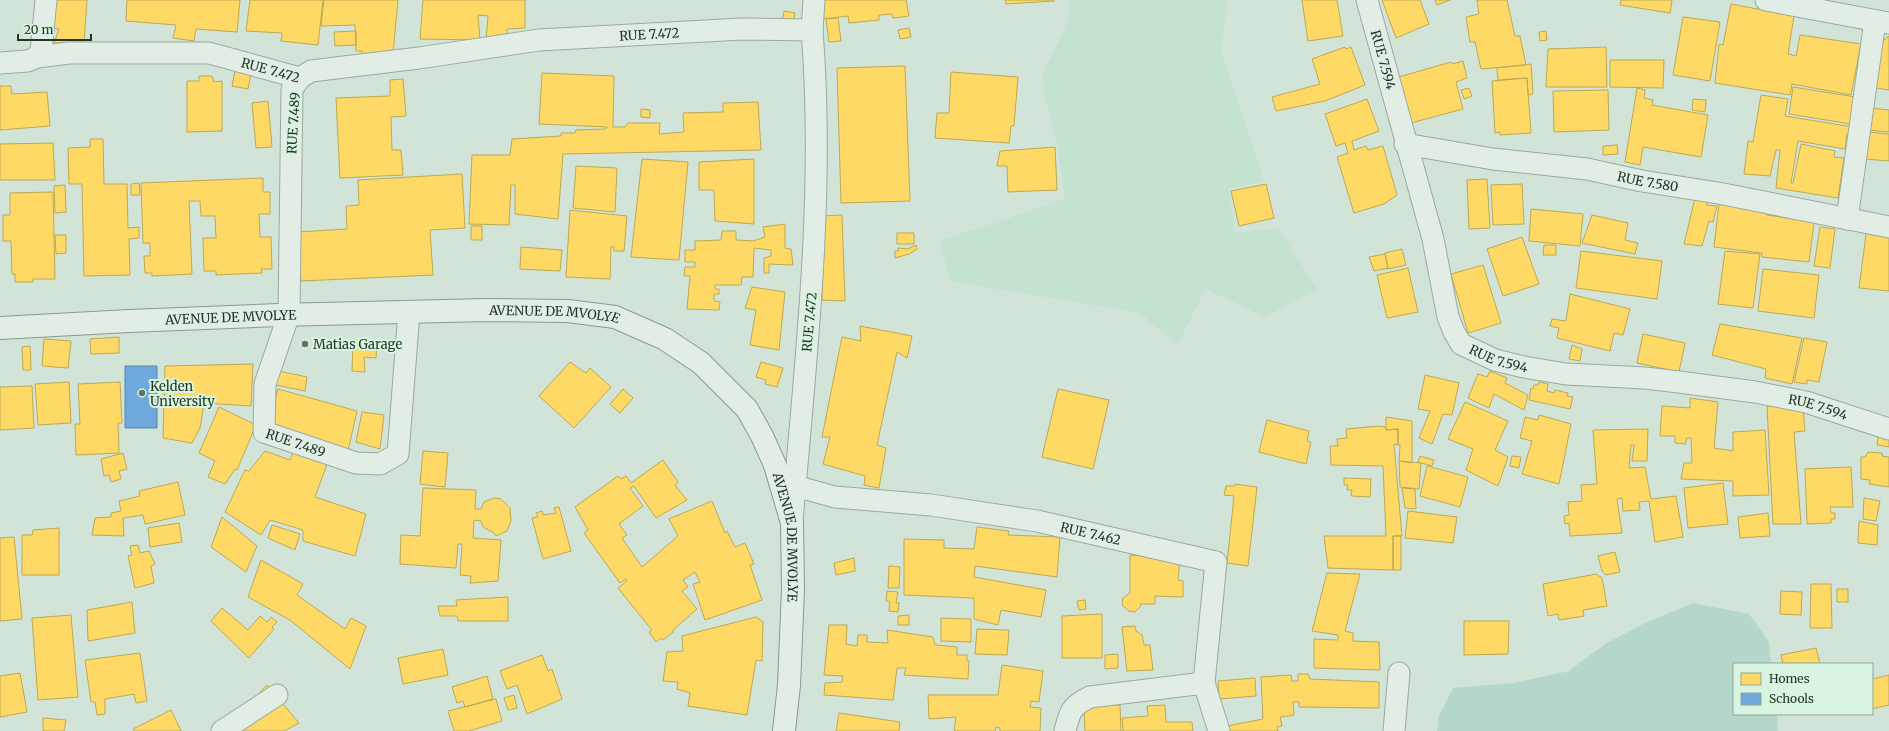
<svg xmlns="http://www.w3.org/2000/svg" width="1889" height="731" font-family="Merriweather,serif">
<rect width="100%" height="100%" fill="#d2e4d8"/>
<path fill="#c3e2d0" d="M1068 0H1227L1221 51 1264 181 1229 189 1235 233 1278 228 1317 289 1265 317 1206 289 1177 345 1140 313 950 281 940 240 1005 220 1065 198 1057 143 1044 94 1043 76 1046 66 1065 28 1070 11Z"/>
<path fill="#b5d6ca" d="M1693 603 1749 614 1769 642 1771 664H1734V714H1777L1778 731H1437L1439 716 1453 688 1514 683 1569 671 1605 644 1645 623Z"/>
<path fill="#ffd966" stroke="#bca952" d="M49 0H87L84 42 54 43 59 29 48 28Z
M127 0H240L237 32 196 29 194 41 173 38 176 25 126 21Z
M250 0H323L318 45 281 41 282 33 246 31Z
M324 0H398L393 54H362V51H356L355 25 321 26Z
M423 0H525V28L507 29V38L486 40 488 16 478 15 480 40 420 39Z
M821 0H906L909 16 893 18 892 14 879 15V20L849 23 848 16 822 19Z
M1005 0H1054V1L1006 4Z
M1302 0H1337L1343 36 1308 41Z
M1382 0H1420L1429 24 1396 38Z
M1435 0H1450L1437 5Z
M1477 0H1507L1515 36H1520L1526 65 1481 69 1475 42H1470L1466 17 1479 14Z
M1621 0H1672L1670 13 1620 5Z
M1731 4 1794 16 1788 54 1796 56 1800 35 1861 44 1851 95 1792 84 1790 95 1715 83 1719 44 1723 45Z
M784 11 795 13 793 25 782 23Z
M1683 17 1720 22 1710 81 1673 75Z
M838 18 841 41 829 42 826 19Z
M909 28 911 37 900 39 898 30Z
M356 31V45L335 46 334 32Z
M1546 31 1547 40 1540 41 1539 32Z
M1889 36V90L1871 87 1877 45Z
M1345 47 1346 49 1351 47 1365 85 1325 101 1276 111 1272 97 1320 84 1312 59Z
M1606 47 1607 87H1546L1548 49Z
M1610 60H1664L1663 88 1610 87Z
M1463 61 1467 78 1456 82 1463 109 1407 124 1395 78 1451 62 1452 64Z
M1531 64 1533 94 1528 95 1527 78 1498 80 1497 68Z
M905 66 910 201 841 203 837 68Z
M235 71 251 74 248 89 232 86Z
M951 72 1018 77 1014 126H1011L1009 143 935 138 937 113H949Z
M542 73 614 76 613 127H625L628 123H660L659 134 684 132 683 113 723 112V103L758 102 761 150 563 154 558 219 515 214V185H511L509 225 469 224 472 155H510L512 139 561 136V133H575L576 130 606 129 607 127 539 124Z
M199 76H212L214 82 222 81V131L187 132V81H199Z
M1527 78 1531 133 1500 135V132L1495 133 1492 81Z
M403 79 406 116 391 117 392 150H401L403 175 340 178 336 98 390 96V80Z
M0 86H11L12 94 47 92 50 126 0 130Z
M1793 87 1855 97 1851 124 1789 114Z
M1469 88 1472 96 1464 99 1461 90Z
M1637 88 1645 90 1644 98 1653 100 1652 105 1708 115 1701 157 1643 147 1640 165 1625 162Z
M1608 90 1609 130 1554 132 1553 91Z
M1761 95 1788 99 1785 116 1853 127 1852 135 1847 134 1845 149 1798 141 1791 183H1793L1801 144 1835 151 1834 157 1844 158 1838 198 1776 188 1780 150H1776L1770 176 1744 174 1748 141 1753 142Z
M1367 99 1379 131 1352 141 1354 150 1366 146 1368 150 1383 146 1397 195 1384 204 1354 213 1337 157 1348 153 1345 143 1336 146 1325 114Z
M1693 99 1706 100 1705 112 1692 110Z
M268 101 272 147 256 148 252 103Z
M1870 108 1889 110V132L1867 130Z
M641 109 650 110V118L641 117Z
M1868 132 1889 134V161L1865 159Z
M90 139H103L104 184H127L128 228 139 227V238L129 239 130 275 84 276 82 184H69L68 148 90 147Z
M53 143 55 180H0V144Z
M1617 145 1618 154 1603 155V146Z
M1055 147 1057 190 1008 192 1007 166H997L1000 151Z
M642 159 688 162 679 260 631 257Z
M754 159V224L715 221 714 190H699V162Z
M576 166 617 168 615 212 573 208Z
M462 174 465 228 430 230 433 275 301 281 298 232 347 229 346 206 359 205 358 180Z
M263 178V192H270V214H259L260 237H271L272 269H261L262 273 216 275V271H204L203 238H216L215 216H201L200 201H189L192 274 152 276V273H145L144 256H150V243H143L141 183Z
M1487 179 1490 228 1469 229 1467 180Z
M139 183 140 195H131V184Z
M1266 184 1274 218 1239 226 1231 191Z
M1522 184 1524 224 1493 225 1491 185Z
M65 185 66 212 55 213 54 186Z
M53 192 55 279H33V282H15V274H12L11 241H3V215H10V193Z
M1695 198 1707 199V205L1717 206 1713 222 1709 221 1702 246 1684 244Z
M1719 204 1768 210 1767 215 1814 222 1809 262 1762 257V253L1714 247Z
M1531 209 1583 214 1580 246 1529 241Z
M570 210 627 216 624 251H614V247H611L610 279 566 277Z
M842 215 845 301 822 300V216Z
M1592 215 1628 223 1625 240 1638 243 1635 254 1582 243Z
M785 224V248L791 249 793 265 769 264V273H764V258L771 256V250L754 248 753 277H742L741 285H715V289H719V294H714V301L720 302 719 310 687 309 690 276H684L685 267H695V262H685V250H695V241L721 240 722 231H736V240L753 241 765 237 763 227Z
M471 226H482V240H471Z
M1820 227 1835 229 1830 268 1814 266Z
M1867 227 1889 230V291L1859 288Z
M897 233H914V244H897Z
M55 235H66V253L56 254Z
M1522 237 1539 284 1503 296 1487 249Z
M916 245 917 249 909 254 895 258V251H898V248L908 249Z
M1544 245H1556V255H1543Z
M521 247 562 250 560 271 520 269Z
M1402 249 1406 265 1388 269 1385 253Z
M1581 251 1662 261 1657 299 1576 288Z
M1725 251 1760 254 1753 308 1718 304Z
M1385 254 1388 268 1374 271 1369 257Z
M1483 265 1501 323 1468 333 1451 274Z
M1408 268 1418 312 1387 318 1377 275Z
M1763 269 1819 275 1814 318 1758 311Z
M752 287 785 292 779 350 750 345 756 310 745 308Z
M1570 294 1630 309 1623 335 1614 333 1610 351 1557 338 1559 328 1550 326 1552 319 1566 321Z
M1720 324 1802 338 1792 384 1765 378 1766 369 1712 355Z
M860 326 912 336 907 358 897 352 877 445 886 448 879 488 864 485 865 476 823 464 830 437H822L842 337 861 341Z
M1643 334 1685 343 1679 372 1637 363Z
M119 337V353L91 354 90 339Z
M1804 338 1827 342 1819 382 1807 380V384L1794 382Z
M44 339 71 341 68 368 42 366Z
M377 343 376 358 364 357 365 372 352 371 353 344Z
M1572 345 1582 349 1580 361 1569 359Z
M30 346 31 370H23L22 347Z
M570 362 586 373 590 368 611 387 574 428 539 396Z
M761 362 783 368 777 387 765 384 766 380 756 377Z
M253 364 251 406 204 403 200 428 192 443 163 438 165 366Z
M279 371 307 377 305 391 276 385Z
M1490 371 1507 378 1505 383 1528 395 1524 410 1494 394 1489 408 1468 398 1478 374 1487 377Z
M1425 375 1459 383 1452 415 1443 414 1432 444 1419 438 1430 411 1418 409Z
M69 382 71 423 38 425 35 384Z
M120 382 122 423H118L119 453 76 455 75 424H80L78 384Z
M1539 382 1548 384 1547 391 1554 393 1555 390 1568 393 1567 396 1573 397 1570 409 1529 400 1531 388 1533 389 1534 385H1538Z
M32 386 34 428 0 430V387Z
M278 389 357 411 348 451 268 428Z
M623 389 633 398 620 413 610 404Z
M1058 389 1109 400 1093 469 1042 457Z
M1690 398 1718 402 1714 448 1733 451V432L1765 430 1769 495 1733 496V481L1681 479 1684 463H1692L1691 438H1686V444L1675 443V436H1660L1662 406 1690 408Z
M1465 402 1508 421 1495 450 1508 457 1498 486 1466 470 1473 449 1448 439Z
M1767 406H1803L1805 431 1794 432 1801 524H1773Z
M219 407 256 425 237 470 235 469 225 484 208 477 215 461 199 453Z
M362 412 384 415 380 449 356 442Z
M1539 415 1571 424 1559 484 1522 474 1532 441 1520 438 1525 417 1538 420Z
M1386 417 1412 421V463L1399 461 1400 445H1398V429L1386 430Z
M1267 420 1309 431 1307 441 1311 442 1306 464 1259 452Z
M1379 426 1385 427 1386 430 1398 429V445L1394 444 1402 536H1393V570L1328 568 1324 536H1386L1383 466 1331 465 1330 446H1338L1337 439 1347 438 1346 429Z
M1648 429 1647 461H1632L1634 445H1631L1629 468 1645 467 1651 499 1676 496 1683 537 1655 542 1649 501 1639 502 1640 510 1623 511 1622 498 1617 499 1622 533 1570 536 1569 523 1565 524 1564 516 1569 515 1568 502 1582 501 1581 485 1597 484 1593 430Z
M1879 430 1889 432V447L1877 445Z
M295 446 330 456 315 497 366 514 355 556 303 541V530L270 520 261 535 225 512 245 470 249 471 265 451 290 460Z
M423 451 448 453 445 487 420 484Z
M1868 452 1882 453V456L1889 457V487L1869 484 1870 480 1861 479V457H1865Z
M123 453 127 469 119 471 121 479 111 482 109 475 104 476 101 459Z
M1420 456 1434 460 1432 466 1418 462Z
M1512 456 1521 457 1519 468 1510 466Z
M663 460 678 482 675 485 687 500 656 518 634 486 630 488 643 506 619 524 627 535 622 538 642 567 678 536 669 519 712 501 725 533 727 531 735 547 745 543 754 564 750 565 762 600 705 620 693 584 700 582 695 572 683 580 688 587 682 591 697 609 673 630V632L663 640 661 638 656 642 649 632 652 630 618 588 627 581 626 579 620 583 584 533 588 530 575 507 618 476 621 479 626 476 631 483Z
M1399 461 1421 463 1419 489 1400 487Z
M1427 466 1468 477 1460 507 1420 496Z
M1851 467 1853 507H1830L1831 513H1835V519H1831V523L1807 524 1805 469Z
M1344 478 1371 479 1370 497 1351 496 1352 490H1347L1348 485H1344Z
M178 482 185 515 145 524 143 515 123 518 124 536 92 535 95 518 111 517V513L121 511 119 501 140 496 139 491Z
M1723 483 1728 524 1688 528 1684 488Z
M1235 484 1257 487 1248 566 1227 563 1234 496 1224 495 1226 486H1235Z
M423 488 476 490 475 509H481L484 502 494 498 501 499 510 508 511 521 507 531 496 536 494 533 483 527 481 521 474 520 473 538 501 540 498 581 470 583 471 576 460 575 462 544H458L456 568 400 564 401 535 420 536Z
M1402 488 1415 489 1416 509 1405 508Z
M1864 498 1880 501 1876 521 1863 519Z
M559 507 571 551 543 559 532 518 538 517 536 513 542 511 543 515 556 513 554 508Z
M1408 511 1457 517 1453 543 1405 538Z
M1768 513 1770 536 1740 538 1738 517Z
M222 517 257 546 246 572 211 547Z
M1859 521 1878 525 1877 545 1858 543Z
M179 523 182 542 150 547 148 528Z
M272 525 300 534 295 550 268 538Z
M977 527 1009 531 1008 535 1060 537 1057 577 975 566 974 577 1046 590 1041 617 1001 610 998 625 974 619V598L904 595V539L944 540V548L974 549Z
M59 528V575H22V535H32L33 530Z
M1393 536H1401V570H1393Z
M14 537 22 619 0 621V538Z
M138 545 140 553 149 551 155 564 151 566 154 583 135 588 128 556 132 555 130 546Z
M1615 552 1620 572 1606 575 1602 571 1598 556Z
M1130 555 1180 559 1178 580 1183 581V597L1155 596V604H1140L1141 606 1135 612 1129 611 1122 605 1123 598 1130 593Z
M854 558 855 571 836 575 834 563Z
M261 560 303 584 297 595 345 629 351 618 366 626 350 669 290 620 248 597Z
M889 566 900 567 899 588H888Z
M1327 573 1360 574 1345 631 1353 633V641L1379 642 1380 670 1314 668V639L1338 640V635L1312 631Z
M1596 574 1602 578 1607 606 1583 610 1584 616 1559 620 1558 614 1548 616 1543 584Z
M1811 584H1831L1832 628H1810Z
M1837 589H1848V602H1837Z
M887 591 898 592 896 603H899L898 612 889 611 890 602 886 601Z
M1781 591 1802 592 1801 615 1780 614Z
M508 597V621H458L457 616H440L438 606H457L456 600Z
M1085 600 1086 609 1079 610 1077 601Z
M132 602 135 633 88 641 87 610Z
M222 608 248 630 260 616 267 622 271 617 277 622 272 627 274 629 249 658 211 621Z
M1102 614V658H1062V616Z
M71 615 78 697 38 700 32 618Z
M909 615V625H898V616Z
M756 617 763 622 762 661 756 660 747 715 688 706 690 693 677 689 678 682 663 681 667 652 683 651 682 636Z
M941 618 971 619V642L941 641Z
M1464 621H1509L1508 654 1464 655Z
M829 625H847L846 644 857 646 858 635H867V642L888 643 887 630 933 637 935 645 957 647V655H967V661H969L968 679 904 675 906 668H897L893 700 824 695 825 683 842 682 843 676 824 675Z
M1135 626 1136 631 1142 635 1144 645H1150L1153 670 1127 671 1122 627Z
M977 629 1009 630 1007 655 975 654Z
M1816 648 1820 664H1783L1781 655Z
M443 649 448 675 403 684 398 658Z
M140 653 147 701 136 703 134 694 105 699V714L97 715 95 702H91L85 660Z
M1118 654V668L1105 669V655Z
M542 655 548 671 552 669 562 699 527 714 517 685 507 689 500 671Z
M1002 665 1043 671 1039 702 1031 701 1030 707 1041 708 1040 731H1000V728L996 727 995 731H956L954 730 956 717 929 719 928 695H998Z
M20 673 27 712 0 717V676Z
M1298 674H1308L1310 679 1379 682V708L1299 707V702H1293L1294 715 1280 717 1282 726 1277 727 1278 731H1227V726L1263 719 1261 677 1291 675 1292 681H1298Z
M1889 675V705L1872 709V679Z
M487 676 493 699 465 707 463 701 457 703 452 687Z
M1255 678 1256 696 1219 699 1218 681Z
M267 685 299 723 284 731H238L232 722Z
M514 695 517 708 508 710 504 698Z
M496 699 502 721 469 731H454L448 711Z
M1120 705 1121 731H1085L1084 706Z
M1165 705 1166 722H1192L1193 731H1123L1122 718 1148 716 1147 706Z
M171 710 181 731H134L133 729Z
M839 713 900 722 899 731H836Z
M43 718 66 720 64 731H43Z"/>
<path fill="#6fa8dc" stroke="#5887a5" d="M125 366H157V428H125Z"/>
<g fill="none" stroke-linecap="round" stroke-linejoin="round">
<g stroke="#9aaa9e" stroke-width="23">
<g id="street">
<path id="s1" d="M1367 0 1433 239 1448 317 1454 332 1461 344 1495 360 1524 367 1566 374 1645 378 1679 382 1755 392 1806 402 1889 429"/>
<path d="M1766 0 1888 23"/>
<path d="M812 30 814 0"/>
<path d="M37 57 41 51 46 0"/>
<path id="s2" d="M0 63 28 61 37 57 69 53H209L300 78 311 71 419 58 539 40 742 29 812 30C825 193 806 358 792 521"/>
<path id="s3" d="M300 78 292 89 289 314 265 384 264 432 356 463 380 464 398 454 409 312"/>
<path id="s4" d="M1405 144 1493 159 1587 169 1642 181 1718 193 1889 227"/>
<path d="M1847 219 1875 21"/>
<path id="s5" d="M795 486 835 497 931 505 1037 521 1216 562 1204 683 1219 731"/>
<path d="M222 731 277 695"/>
<path d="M1065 731C1070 711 1071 706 1090 697L1204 683"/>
<path d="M1394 731 1399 673"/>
</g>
</g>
<g stroke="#8a9a8d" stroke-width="24">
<g id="secondary">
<path id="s6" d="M0 328 129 321 278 315 486 310 568 311 615 317 665 339 701 363 747 409 762 436 775 465 792 523 793 589 789 685 784 731"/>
</g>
</g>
<use href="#street" stroke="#e2ede6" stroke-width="21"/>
<use href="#secondary" stroke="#e2ede6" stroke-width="22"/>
</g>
<g fill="#5f7563" stroke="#d9f4e1" stroke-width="1.5">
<circle cx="305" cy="344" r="4"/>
<circle cx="142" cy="393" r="4"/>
</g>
<g text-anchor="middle" stroke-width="4" stroke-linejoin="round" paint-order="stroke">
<g font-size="13" fill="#213924" stroke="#d9f4e1">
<text dy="5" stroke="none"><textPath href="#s2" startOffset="658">RUE 7.472</textPath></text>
<text dy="5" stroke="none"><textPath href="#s1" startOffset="62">RUE 7.594</textPath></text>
<text dy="5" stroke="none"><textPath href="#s2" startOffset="274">RUE 7.472</textPath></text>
<text transform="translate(293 123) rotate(-87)" y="5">RUE 7.489</text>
<text dy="5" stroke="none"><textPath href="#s4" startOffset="246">RUE 7.580</textPath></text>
<text dy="5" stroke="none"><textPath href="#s6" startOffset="555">AVENUE DE MVOLYE</textPath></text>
<text dy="5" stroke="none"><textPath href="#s6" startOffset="231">AVENUE DE MVOLYE</textPath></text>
<text transform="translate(809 322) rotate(-85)" y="5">RUE 7.472</text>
<text dy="5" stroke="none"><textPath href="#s1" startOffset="398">RUE 7.594</textPath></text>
<text dy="5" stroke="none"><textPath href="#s1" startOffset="722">RUE 7.594</textPath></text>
<text dy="5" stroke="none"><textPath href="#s3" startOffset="394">RUE 7.489</textPath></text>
<text dy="5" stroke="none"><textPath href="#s5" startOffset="300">RUE 7.462</textPath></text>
<text dy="5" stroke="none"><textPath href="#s6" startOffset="915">AVENUE DE MVOLYE</textPath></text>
</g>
<g font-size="13" fill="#213924" stroke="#d9f4e1" text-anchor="start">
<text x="313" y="349">Matias Garage</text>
<text x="150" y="391">Kelden<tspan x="150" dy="15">University</tspan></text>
</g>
</g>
<rect x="1733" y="663" width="140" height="52" fill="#d9f4e1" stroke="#8fa995"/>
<rect x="1741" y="673" width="20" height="12" fill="#ffd966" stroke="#8fa995"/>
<text x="1769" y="683" font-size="12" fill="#213924">Homes</text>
<rect x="1741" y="693" width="20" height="12" fill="#6fa8dc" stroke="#8fa995"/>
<text x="1769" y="703" font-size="12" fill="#213924">Schools</text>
<path d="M18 34v6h73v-6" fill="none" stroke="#213924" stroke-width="2"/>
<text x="24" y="34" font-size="12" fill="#213924" stroke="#d9f4e1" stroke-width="3" paint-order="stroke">20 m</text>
</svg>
